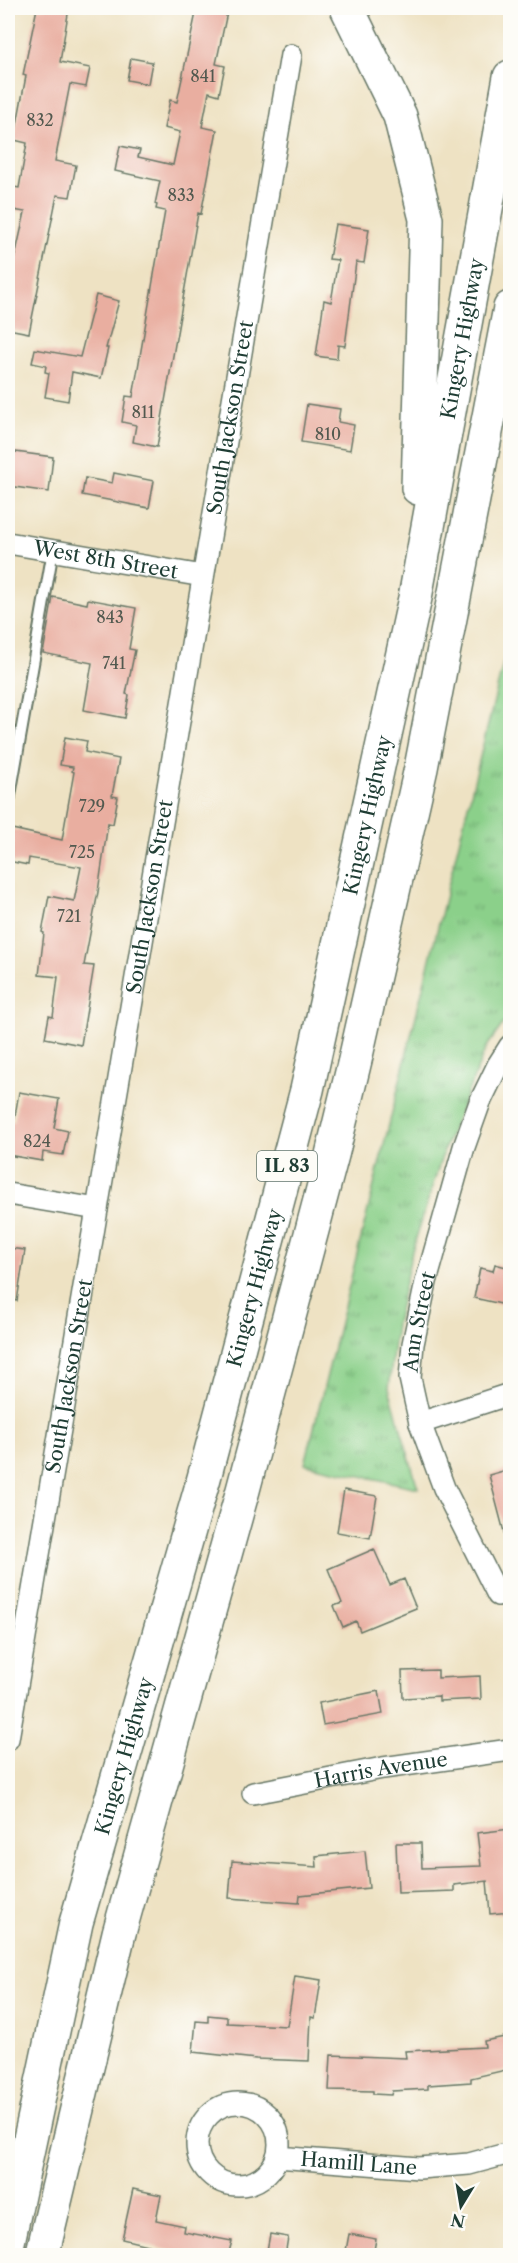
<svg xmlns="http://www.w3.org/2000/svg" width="518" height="2263" font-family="'Libre Caslon Text',serif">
<defs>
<pattern id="park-tufts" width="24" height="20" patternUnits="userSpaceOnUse" patternTransform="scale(1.5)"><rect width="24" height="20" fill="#8bd08a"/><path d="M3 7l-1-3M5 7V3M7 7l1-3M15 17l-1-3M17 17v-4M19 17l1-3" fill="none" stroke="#71aa72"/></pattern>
</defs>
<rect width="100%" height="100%" fill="#fdfcf7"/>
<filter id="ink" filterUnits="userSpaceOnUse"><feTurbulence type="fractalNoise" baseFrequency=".0167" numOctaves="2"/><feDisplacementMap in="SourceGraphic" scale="12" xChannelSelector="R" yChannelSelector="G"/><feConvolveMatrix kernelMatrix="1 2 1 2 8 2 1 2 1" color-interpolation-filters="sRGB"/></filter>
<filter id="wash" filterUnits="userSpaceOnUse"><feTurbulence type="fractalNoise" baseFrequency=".008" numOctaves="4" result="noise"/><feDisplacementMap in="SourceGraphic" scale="24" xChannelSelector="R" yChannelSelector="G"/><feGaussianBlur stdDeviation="1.35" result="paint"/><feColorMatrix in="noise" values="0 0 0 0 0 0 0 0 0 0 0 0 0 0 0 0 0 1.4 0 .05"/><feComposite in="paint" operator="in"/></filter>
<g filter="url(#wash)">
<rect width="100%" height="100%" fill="#eee2c3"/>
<path fill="url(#park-tufts)" stroke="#55865f" stroke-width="1.5" d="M510 636V1014L486 1048 444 1150 412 1251 396 1324 389 1388 418 1488 305 1464Z"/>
<g id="blocks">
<path fill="#e9aea0" d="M37 8H69L60 62 90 68 86 87 70 84 55 161 76 165 70 197 57 195 29 333 8 329V256L15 257 25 212 8 209V186L19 188 27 143 14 140 26 76 23 75Z
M197 8H228L216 64 225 66 219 95 209 92 202 127 217 130 201 214 198 213 157 447 133 442 136 425 122 422 126 396 133 397 165 211 156 209 157 205 155 204 160 181 115 171 120 146 140 150 138 157 173 165 180 132 164 128 170 100 177 102Z
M131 58 152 62 148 84 127 80Z
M335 224 369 229 364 263 356 262 345 346 338 345 337 359 316 356 324 300 331 302 338 260 329 259Z
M96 295 119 301 106 348H108L101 378 72 372 68 401 45 397 49 373 45 372 46 366 32 363 35 349 80 357Z
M307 404 340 409 338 422 354 425 350 450 301 442Z
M8 451 53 457 49 492 8 486Z
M114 473 154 481 149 508 82 495 85 478 112 483Z
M53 597 87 604 88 599 136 608 129 649 135 650 126 694 129 695 125 718 84 710 92 663 43 653Z
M65 737 87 741 85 752 119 759 112 796 118 797 113 824 108 823 98 892 84 965 94 966 81 1045 45 1038 49 1016 53 1017 58 977 39 975 44 933 42 932 49 896 74 901 81 867 29 858 28 865 8 861 12 829 62 840 74 772 72 771 73 767 60 765Z
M19 1092 59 1099 54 1128 68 1131 63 1155 43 1152 42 1161 8 1155V1121L14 1122Z
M8 1248 25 1250 17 1301 8 1300Z
M495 1264 510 1268V1306L474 1298 480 1268 493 1271Z
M510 1469V1535L505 1536 489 1475Z
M344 1490 377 1496 370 1538 337 1532Z
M374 1549 390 1585 404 1579 416 1608 360 1631 356 1621 343 1627 334 1606 342 1603 328 1569Z
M438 1670V1678L480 1676 481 1699 439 1701V1696L403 1698 402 1671Z
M379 1691 383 1714 323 1725 319 1703Z
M510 1829V1912L490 1914 487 1881 454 1885V1891L398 1893 396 1843H421L422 1868 481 1866 477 1833Z
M365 1851 369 1888 300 1895 299 1903 229 1898 232 1861 317 1867 316 1856Z
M295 1976 321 1980 315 2018 311 2017 309 2061 256 2059 193 2052 196 2021 208 2022V2015L227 2017V2023L287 2026Z
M510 2036V2069L471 2078V2082L428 2085V2089L392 2091 391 2095 373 2094V2091L329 2090 331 2055 406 2058 405 2051 485 2047 484 2041Z
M133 2189 161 2195 156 2220 185 2226 184 2232 232 2241 228 2256H193L122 2239Z
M270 2234 288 2237 285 2256H266Z
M349 2234 376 2239 373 2256H345Z"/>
</g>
</g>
<g filter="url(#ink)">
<use href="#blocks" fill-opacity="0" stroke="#677766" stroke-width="1.5"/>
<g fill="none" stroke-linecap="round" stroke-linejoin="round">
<g stroke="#677766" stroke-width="14">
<path id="service" d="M8 807 53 550"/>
</g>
<g stroke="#677766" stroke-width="24">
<g id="minor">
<path id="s1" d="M8 543 203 576"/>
<path d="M8 1194 97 1209"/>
<path d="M420 1423 510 1394"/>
<path id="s2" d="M498 1595 444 1488 420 1423 410 1378 413 1344 426 1282 464 1147 480 1102 498 1065 510 1046"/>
<path id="s3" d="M8 1739 291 55"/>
<path id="s4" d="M253 1793 383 1768 510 1750"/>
<circle cx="238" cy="2144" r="41"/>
<path id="s5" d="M277 2157 419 2168 469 2164 510 2153"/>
</g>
</g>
<g stroke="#677766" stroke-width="36">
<g id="motorway">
<path d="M347 8 400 116 426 219 418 488"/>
<path id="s6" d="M8 2242 76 1923 204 1478 307 1090 415 598 510 77"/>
<path d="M42 2256 119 1933 243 1490 332 1155 355 1060 421 768 510 308"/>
</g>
</g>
<use href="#service" stroke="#fff" stroke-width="10"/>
<use href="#minor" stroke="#fff" stroke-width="21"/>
<use href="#motorway" stroke="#fff" stroke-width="33"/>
</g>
</g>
<g text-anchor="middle" stroke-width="4.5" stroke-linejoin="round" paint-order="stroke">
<g font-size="16" fill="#52594f">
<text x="203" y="82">841</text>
<text x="40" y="126">832</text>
<text x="181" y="201">833</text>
<text x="143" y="418">811</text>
<text x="328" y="440">810</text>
<text x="110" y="623">843</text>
<text x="114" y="669">741</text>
<text x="92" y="812">729</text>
<text x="82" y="858">725</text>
<text x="69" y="922">721</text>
<text x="37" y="1147">824</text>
</g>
<rect fill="#fdfcf7" stroke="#62766e" stroke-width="1.5" x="257" y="1151" width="60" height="30" rx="4.5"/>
<g font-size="18" font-weight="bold" fill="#1f3d34">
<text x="287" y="1172">IL 83</text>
</g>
<g font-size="20" fill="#1f3d34" stroke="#fdfcf7">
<text dy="7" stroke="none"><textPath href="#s6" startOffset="1958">Kingery Highway</textPath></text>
<text dy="7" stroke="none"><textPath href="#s3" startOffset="1340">South Jackson Street</textPath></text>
<text dy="7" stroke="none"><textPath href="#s1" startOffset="99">West 8th Street</textPath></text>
<text dy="7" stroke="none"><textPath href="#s6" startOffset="1472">Kingery Highway</textPath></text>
<text dy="7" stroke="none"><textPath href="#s3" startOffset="854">South Jackson Street</textPath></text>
<text dy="7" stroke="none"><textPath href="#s6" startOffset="986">Kingery Highway</textPath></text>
<text dy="7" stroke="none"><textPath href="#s2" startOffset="292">Ann Street</textPath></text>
<text dy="7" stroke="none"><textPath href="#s3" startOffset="368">South Jackson Street</textPath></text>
<text dy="7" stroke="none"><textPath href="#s6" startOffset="500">Kingery Highway</textPath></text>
<text dy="7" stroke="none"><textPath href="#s4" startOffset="130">Harris Avenue</textPath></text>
<text dy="7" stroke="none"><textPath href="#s5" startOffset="82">Hamill Lane</textPath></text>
</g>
</g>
<rect width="518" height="2263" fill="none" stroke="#fdfcf7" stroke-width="30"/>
<g transform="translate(461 2206) rotate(191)" stroke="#fdfcf7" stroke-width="4.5" paint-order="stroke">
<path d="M0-4.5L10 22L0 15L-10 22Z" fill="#1f3d34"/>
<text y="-9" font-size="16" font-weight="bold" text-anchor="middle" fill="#1f3d34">N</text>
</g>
</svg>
